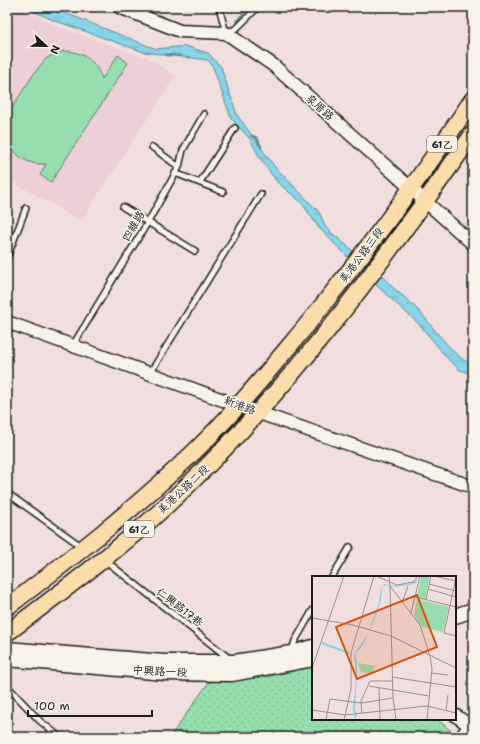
<svg xmlns="http://www.w3.org/2000/svg" width="480" height="744" font-family="'Shantell Sans','LXGW WenKai TC',sans-serif">
<defs>
<pattern id="park-dots" width="8" height="8" patternUnits="userSpaceOnUse"><rect width="8" height="8" fill="#96deae"/><path d="M2 2h.1M6 6h.1" fill="none" stroke="#81be95" stroke-width="1.8" stroke-linecap="round"/></pattern>
<pattern id="water-ripples" width="26" height="14" patternUnits="userSpaceOnUse"><rect width="26" height="14" fill="#88d4e8"/><path d="M2 4q2-2 4 0t4 0M15 11q2-2 4 0t4 0" fill="none" stroke="#75b5c6"/></pattern>
</defs>
<rect width="100%" height="100%" fill="#f1dede"/>
<filter id="ink" filterUnits="userSpaceOnUse"><feTurbulence type="fractalNoise" baseFrequency=".025" numOctaves="2"/><feDisplacementMap in="SourceGraphic" scale="8" xChannelSelector="R" yChannelSelector="G"/><feConvolveMatrix kernelMatrix="1 2 1 2 8 2 1 2 1" color-interpolation-filters="sRGB"/></filter>
<g filter="url(#ink)">
<path fill="#eccfd7" d="M7 7H18L56 26 149 59 175 76 81 221 7 178Z"/>
<path fill="#96deae" stroke="#597d65" d="M63 51C83 51 96 61 102 79L118 55 128 63 51 182 40 175 46 164C21 166 3 146 7 121 9 110 37 67 46 59 51 55 57 53 63 51Z"/>
<path fill="url(#park-dots)" stroke="#597d65" d="M313 667V719H437L452 732 448 737H170L209 682 270 676Z"/>
<path fill="url(#water-ripples)" stroke="#5d8a96" d="M24 7H50L156 49 185 46 208 53 221 67 237 115 275 167 319 212 326 228 385 278C394 291 406 297 416 308 433 325 451 356 473 365V374L460 370 448 359 419 324 377 286 319 228 301 202 277 182 260 158 250 139 231 118 213 67 208 60 144 52 53 20Z"/>
<g fill="none" stroke-linecap="round" stroke-linejoin="round">
<path stroke="#5d8a96" stroke-width="2.5" d="M237 21 249 7
M166 55 181 56
M252 136 257 138 261 147"/>
<g stroke="#1c1c1c" stroke-width="8">
<path id="service" d="M219 7 226 33 237 28 258 7
M152 147 179 167
M175 173 223 192
M200 182 235 128
M123 207 195 251
M7 258 26 208
M73 345 148 222 179 167 183 150 204 114
M150 373 261 194
M7 493 81 546
M106 561 230 659
M332 577 350 547
M292 650 295 641 313 610
M7 686 40 721 60 737"/>
</g>
<g stroke="#1c1c1c" stroke-width="13">
<path id="minor" d="M460 737 469 725"/>
</g>
<g stroke="#1c1c1c" stroke-width="15">
<path id="tertiary" d="M119 7 180 31 226 33 273 65 473 244
M7 322 259 413 473 487
M455 715 473 728"/>
</g>
<g stroke="#1c1c1c" stroke-width="17">
<path id="secondary" d="M455 616 473 610
M7 649 164 662H234L292 653 313 647
M7 659 165 673 232 674 313 659"/>
</g>
<g stroke="#1c1c1c" stroke-width="19">
<path id="primary" d="M7 607C72 558 136 508 195 451 235 412 270 369 306 326 365 253 421 177 473 99
M7 633C61 592 116 552 166 506 285 396 380 266 473 134"/>
</g>
<use href="#service" stroke="#f7f3e8" stroke-width="5"/>
<use href="#minor" stroke="#f7f3e8" stroke-width="10"/>
<use href="#tertiary" stroke="#f7f3e8" stroke-width="12"/>
<use href="#secondary" stroke="#f7f3e8" stroke-width="14"/>
<use href="#primary" stroke="#fbddab" stroke-width="16"/>
</g>
</g>
<g text-anchor="middle" stroke-width="3.5" stroke-linejoin="round" paint-order="stroke">
<g fill="#f7f3e8" stroke="#5e5c59" stroke-width="1">
<rect x="427" y="136" width="30" height="16" rx="3"/>
<rect x="124" y="521" width="30" height="16" rx="3"/>
</g>
<g font-size="10" font-weight="bold" fill="#1c1c1c">
<text x="442" y="148">61乙</text>
<text x="139" y="533">61乙</text>
</g>
<g font-size="11" fill="#1c1c1c" stroke="#f7f3e8">
<text transform="translate(320 107) rotate(42)" y="4">泉厝路</text>
<text transform="translate(133 226) rotate(-59)" y="4">四維路</text>
<text transform="translate(361 255) rotate(-53)" y="4">美港公路三段</text>
<text transform="translate(240 405) rotate(20)" y="4">新港路</text>
<text transform="translate(183 489) rotate(-43)" y="4">美港公路二段</text>
<text transform="translate(180 607) rotate(38)" y="4">仁興路17巷</text>
<text transform="translate(160 671) rotate(3)" y="4">中興路一段</text>
</g>
</g>
<g transform="translate(312 576)">
<rect width="144" height="144" fill="#f1dede"/>
<path d="M46 87 63 90 61 95 57 97 49 96Z" fill="#96deae"/>
<path d="M118 0 113 23 105 21 109 1ZM105 23 137 31 131 56 110 51 102 39Z" fill="#96deae"/>
<path d="M106 2 103 8 84 11 74 9 70 11 69 24 64 39 53 65 48 73 43 78 45 85V97L43 133 45 139 43 144 41 132 44 103 42 78 56 58 67 26 69 11 73 8 84 10 100 7Z" fill="#88d4e8"/>
<path fill="none" stroke="#88d4e8" stroke-width="2" d="M10 67 37 77"/>
<path fill="none" stroke="#9c9090" stroke-width="1" d="M64 0 85 9 101 6 106 0M77 0 78 10 108 49 118 80 120 93 115 144M122 0 144 5M144 2 132 57 144 60M117 8 144 15M78 10 81 122 84 144M116 13 144 21M103 21 144 31M114 23 119 0M90 27 96 10M99 37 108 0M0 42 41 49 79 60 144 92M0 92 32 0M119 97 136 99M80 101 144 111M57 110 117 120M67 112 68 144M0 134 33 139 115 130 144 137M134 134 136 119M50 137 49 125 58 105H80M14 144 18 123 49 127 81 122M32 144 39 113V77L62 0"/>
<path fill="#d4530e" fill-opacity="0.15" stroke="#d4530e" stroke-width="2" d="M105 19 125 71 45 103 24 51Z"/>
<rect width="144" height="144" fill="none" stroke="#1c1c1c" stroke-width="2"/>
</g>
<rect width="480" height="744" fill="none" stroke="#f7f3e8" stroke-width="24"/>
<rect x="12" y="12" width="456" height="720" fill="none" stroke="#1c1c1c" stroke-width="1.5" filter="url(#ink)"/>
<g transform="translate(46 46) rotate(112)" stroke="#f7f3e8" stroke-width="3" paint-order="stroke">
<path d="M0-3L7 15L0 10L-7 15Z" fill="#1c1c1c"/>
<text y="-6" font-size="11" font-weight="bold" text-anchor="middle" fill="#1c1c1c">N</text>
</g>
<path d="M28 710v6h124v-6" fill="none" stroke="#1c1c1c" stroke-width="2"/>
<text x="34" y="710" font-size="12" fill="#1c1c1c" stroke="#f7f3e8" stroke-width="3" paint-order="stroke">100 m</text>
</svg>
